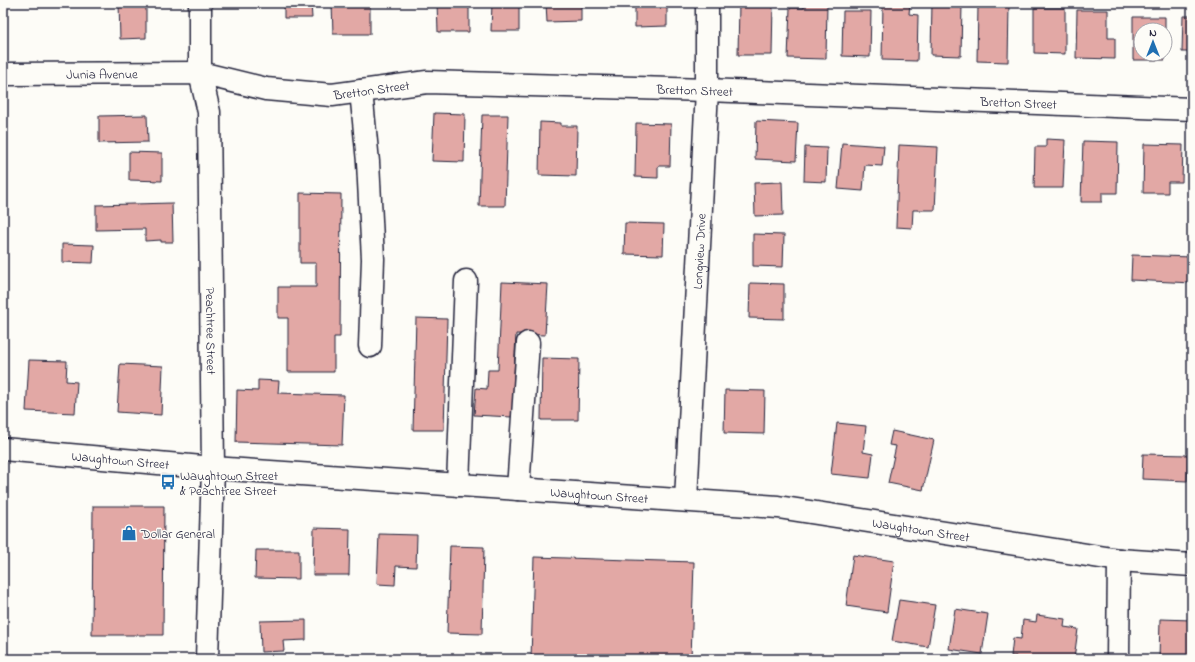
<svg xmlns="http://www.w3.org/2000/svg" width="1195" height="662" font-family="'Indie Flower',sans-serif">
<rect width="100%" height="100%" fill="#fdfcf7"/>
<filter id="ink" filterUnits="userSpaceOnUse"><feTurbulence type="fractalNoise" baseFrequency=".025" numOctaves="2"/><feDisplacementMap in="SourceGraphic" scale="8" xChannelSelector="R" yChannelSelector="G"/><feConvolveMatrix kernelMatrix="1 2 1 2 8 2 1 2 1" color-interpolation-filters="sRGB"/></filter>
<g filter="url(#ink)">
<path fill="#e2a8a5" stroke="#22223b" d="M119 3H146V38L120 39Z
M284 3H311L312 18H284Z
M332 3H370V34H333Z
M437 3H469V32H438Z
M492 3H519V31H491Z
M546 3H581V21L547 22Z
M635 3H667V26L635 27Z
M739 3H773L772 55H738Z
M804 3H827L826 59 788 58 790 8H804Z
M883 3H910L909 14 918 15 917 61 882 60Z
M932 3H962L961 56 931 55Z
M978 6H1009L1008 62 977 61Z
M1034 8H1065V54L1034 53Z
M1077 10H1108V38H1115V59L1076 58Z
M843 11H871L870 57 842 56Z
M1183 16H1192V52H1182Z
M1133 17H1165V30H1141V54H1165V43V60H1133Z
M434 113 465 114 464 162 432 161Z
M147 115 148 142 99 143V116Z
M482 115H508L505 206H479Z
M756 121 798 123 796 161 755 159Z
M540 122 561 123V126H577L576 176 539 175Z
M636 123 671 124 670 166H658V178L635 177Z
M1046 139 1065 140 1063 188H1034L1035 147H1046Z
M1083 141 1118 142 1117 193H1102V202H1081Z
M842 143 884 146 882 166 865 165 863 191 838 189Z
M1144 144 1183 145 1182 182H1168V193H1143Z
M899 145 938 147 935 210H913L912 228 896 227Z
M805 147 827 148 826 182 804 181Z
M129 152 162 153V181L129 180Z
M782 182 783 215 755 216 754 183Z
M300 193 341 194 340 337H334V372H288V318H278V287H316V263H300Z
M172 203 173 242H161V240L145 241V229L96 230V205Z
M625 223 664 224 663 255 624 254Z
M753 234 784 235 783 267 753 266Z
M62 244 94 245 93 263 62 262Z
M1132 255 1192 257V283L1131 280Z
M502 282 548 284 545 335 516 334 512 417 474 415 476 388 487 389 488 370H498Z
M750 283 784 284V319L749 318Z
M416 318 447 319 444 430H413Z
M542 358 579 359 578 420H541Z
M29 360 67 361 66 381 77 382 75 413 26 411Z
M120 364 163 366 161 415 117 412Z
M258 380 279 381 278 393 344 395 342 445 236 442 237 390 258 391Z
M725 390 765 391 764 434 724 433Z
M837 423 866 426 863 452 873 454 870 478 831 474Z
M892 431 934 440 923 490 888 483 896 446 889 445Z
M1143 454 1188 455 1187 481 1142 479Z
M93 506H164L163 635H92Z
M314 528 350 529 349 575H313Z
M379 534 417 535 416 567 396 566 395 585 377 584Z
M450 546 484 547 482 634 447 633Z
M256 550H299V579L255 578Z
M853 555 894 561 887 612 846 606Z
M534 557 694 562 691 659H531Z
M899 600 935 605 928 647 892 641Z
M955 609 988 614 982 654 949 649Z
M1037 615 1065 619 1064 627 1078 629 1074 659H1016V656H1011L1013 638 1021 639 1023 620 1036 622Z
M1160 619 1192 620V659H1159Z
M306 620V640L283 641 284 651 261 652 260 621Z"/>
<g fill="none" stroke-linecap="round" stroke-linejoin="round">
<g stroke="#22223b" stroke-width="25">
<g id="minor">
<path id="s1" d="M200 3V73L209 112 213 468 207 659"/>
<path id="s2" d="M3 74 200 73 266 89 332 95 427 82 707 90 1192 109"/>
<path d="M361 91 368 162 373 259 370 346"/>
<path d="M458 485 466 281"/>
<path d="M518 489 528 343"/>
<path id="s3" d="M686 500 707 90V3"/>
</g>
</g>
<g stroke="#22223b" stroke-width="25">
<g id="major">
<path id="s4" d="M3 449 213 468 778 507 1119 560 1192 565"/>
<path d="M1118 659 1119 560"/>
</g>
</g>
<use href="#minor" stroke="#fdfcf7" stroke-width="22"/>
<use href="#major" stroke="#fdfcf7" stroke-width="22"/>
</g>
</g>
<defs>
<g id="bus-bare" transform="scale(1.2)"><path d="M-5-6H5V4H4V6H2V4H-2V6H-4V4H-5ZM-3.5-4V0h7V-4ZM-3.5 1.2v1.5H-2V1.2ZM2 1.2v1.5H3.5V1.2Z" fill="#1f6fb2" stroke="#fdfcf7" stroke-width="2.5" paint-order="stroke"/></g>
<g id="shop-bare" transform="scale(1.2)"><path d="M-5-2.5h2.3a2.7 3.5 0 0 1 5.4 0H5L5.5 6h-11ZM-1.5-2.5h3a1.5 2.3 0 0 0-3 0Z" fill="#1f6fb2" stroke="#fdfcf7" stroke-width="2.5" paint-order="stroke"/></g>
</defs>
<g fill-rule="evenodd">
<use href="#bus-bare" x="168" y="482"/>
<use href="#shop-bare" x="129" y="533"/>
</g>
<g text-anchor="middle" stroke-width="3" stroke-linejoin="round" paint-order="stroke">
<g font-size="13" fill="#22223b" stroke="#fdfcf7">
<text dy="5" stroke="none"><textPath href="#s2" startOffset="99">Junia Avenue</textPath></text>
<text dy="5" stroke="none"><textPath href="#s2" startOffset="371">Bretton Street</textPath></text>
<text dy="5" stroke="none"><textPath href="#s2" startOffset="695">Bretton Street</textPath></text>
<text dy="5" stroke="none"><textPath href="#s2" startOffset="1019">Bretton Street</textPath></text>
<text dy="5" stroke="none"><textPath href="#s3" startOffset="249">Longview Drive</textPath></text>
<text dy="5" stroke="none"><textPath href="#s1" startOffset="329">Peachtree Street</textPath></text>
<text dy="5" stroke="none"><textPath href="#s4" startOffset="118">Waughtown Street</textPath></text>
<text dy="5" stroke="none"><textPath href="#s4" startOffset="598">Waughtown Street</textPath></text>
<text dy="5" stroke="none"><textPath href="#s4" startOffset="922">Waughtown Street</textPath></text>
</g>
<g font-size="13" fill="#22223b" stroke="#fdfcf7" text-anchor="start">
<text x="180" y="480">Waughtown Street<tspan x="180" dy="15">&amp; Peachtree Street</tspan></text>
<text x="141" y="538">Dollar General</text>
</g>
</g>
<rect width="1195" height="662" fill="none" stroke="#fdfcf7" stroke-width="16"/>
<rect x="8" y="8" width="1179" height="646" fill="none" stroke="#22223b" stroke-width="1.5" filter="url(#ink)"/>
<g transform="translate(1153 42)"><circle r="19" fill="#fdfcf7" stroke="#a5a5ac"/>
<path d="M0-3L7 15L0 10L-7 15Z" fill="#1f6fb2"/>
<text y="-6" font-size="11" font-weight="bold" text-anchor="middle" fill="#22223b">N</text>
</g>
</svg>
